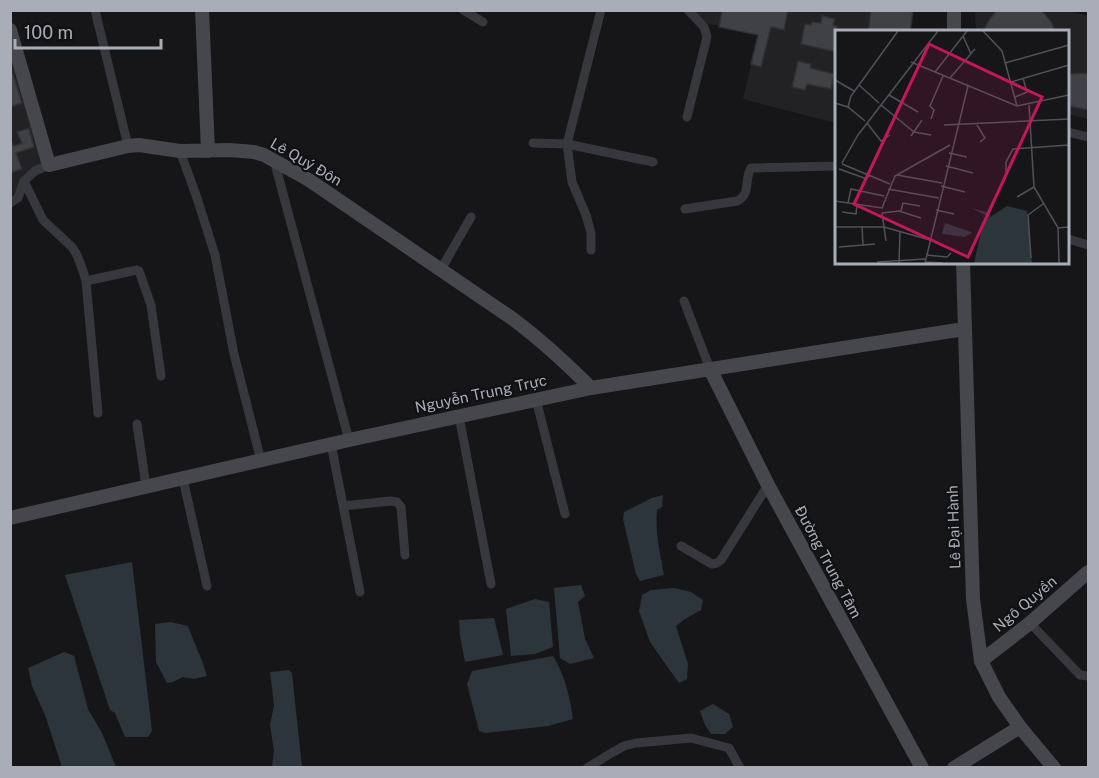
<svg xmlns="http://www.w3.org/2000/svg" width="1099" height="778" font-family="'Public Sans',sans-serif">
<rect width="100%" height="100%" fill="#161618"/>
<path fill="#222225" d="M1063 10 1088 16V119L1068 114V32L976 31 975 11Z
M693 11H913L910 31 836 32V123L743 99 758 35 705 23Z
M10 51 43 164 10 199Z"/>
<path fill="#2c353c" d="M663 495 662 507 657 510C655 533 660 553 664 575L640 581 636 574 623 519 624 512 652 498Z
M132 562 152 731 148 737H125L115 713 110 710 65 575Z
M581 585 585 596 578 602 585 639 594 658 570 664 560 658 554 588Z
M674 588 691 592 703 600 701 610 685 619 676 626 688 664 687 679 679 683 650 642 639 611 642 595 651 590Z
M535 599 549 602 553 647 535 654 511 656 506 609Z
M494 618 503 655 465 662 460 636 459 620Z
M170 622 188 626C194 643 202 658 207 676L194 679 183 677 173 682 167 683 156 662 155 624Z
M64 652 74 656 88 709 102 733 116 767H62L45 715 32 686 28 668Z
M553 656C565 675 570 698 573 719L548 726 485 733 479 731 467 684 472 671Z
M289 670 292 673 302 767H272L274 751 270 725 274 705 270 672Z
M713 704 729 714 733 727 725 734H711L705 725 700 711Z"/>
<path fill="#404145" stroke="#303034" stroke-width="1.5" d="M722 10H788L784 30 771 27 761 67 751 64 758 35 719 27Z
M871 10H913L910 32H868Z
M997 10H1041L1044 13 1052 23 1055 32H983L989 20Z
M822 16 835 19 833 25 837 26V52L801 44 805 24 811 25 812 22 821 23Z
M798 61 811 64 810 68 834 74 831 89 807 84 805 90 792 87Z
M10 64 22 103 10 107Z
M1089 73V110L1068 106V74Z
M29 128 34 147 16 153 22 169 10 173V140L14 146 22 143 17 132Z"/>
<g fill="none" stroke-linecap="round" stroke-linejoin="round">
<path stroke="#37383d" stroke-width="9" d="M95 10 128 146
M463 10 483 22
M687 117 707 37 704 27 688 10
M1068 132 1088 137
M533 143 567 144 653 162
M180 151 197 198 215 255 234 354 261 461
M274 160 349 440
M24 181 43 220 72 247 77 255 83 271 86 281 98 413
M10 203 18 198 24 181 35 171 49 165
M685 209 737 201C751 195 744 179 751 168L836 166
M1068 239 1088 245
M591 250V233L586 215 572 182 567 144 601 10
M440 271 471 217
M86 281 132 271 137 270 139 271 151 305 161 376
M684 301 710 369
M536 399 565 514
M459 416 491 584
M137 424 146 486
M331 444 360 592
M183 479 207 586
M343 506 391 501 397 502 401 507 405 555
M681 546 712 564 717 563 721 560 768 485
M1030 623 1080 675 1088 676
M587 768 613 752 624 746 636 743 691 738 729 748 740 768"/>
<path stroke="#45474d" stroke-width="14" d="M202 10 208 151
M954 10V32
M10 30 49 165 128 146 139 145 180 151 230 150 254 152 264 155 309 180 513 319C541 340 566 363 591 388
M963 262 973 599 981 661 999 697 1020 727 1054 768
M710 369 768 485 922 768
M10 518 349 440 591 388 964 329
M981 661 1030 623 1088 572
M954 768 1020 727"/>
</g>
<g text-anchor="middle" stroke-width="4.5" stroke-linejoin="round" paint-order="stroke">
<g font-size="15" fill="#a8adb8" stroke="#111113">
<text transform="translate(306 162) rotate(30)" y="5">Lê Quý Đôn</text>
<text transform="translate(481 394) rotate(-12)" y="5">Nguyễn Trung Trực</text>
<text transform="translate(954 527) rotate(-92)" y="5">Lê Đại Hành</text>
<text transform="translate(828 562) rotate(62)" y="5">Đường Trung Tâm</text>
<text transform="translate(1025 604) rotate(-40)" y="5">Ngô Quyền</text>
</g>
</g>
<g transform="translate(835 30)">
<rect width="234" height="234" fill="#161618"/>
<path d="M172 176 192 181 197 233H139L148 193 154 187 136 178 155 183V187ZM110 193 136 202 137 203 130 207 107 204Z" fill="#2c353c"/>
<path fill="none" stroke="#505258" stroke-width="1.5" d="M148 1 167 21 182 76M128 6 136 24M76 32 182 76 234 65M170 33 234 15M100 42 132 1M115 48 140 19M0 50 19 61M176 52 234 35M24 55 44 73M54 65 83 82M180 67 192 62 188 48M0 73 13 77 30 91M46 75 79 102 96 105M194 75 199 157 223 198 234 197M13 77 16 66 63 1M96 89 99 80 95 76 108 46M32 93 46 111 55 105M109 95 234 89M142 95 150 108 145 112M76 106 87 90M114 123 132 127M7 133 23 105 103 1M7 134 55 154M111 136 138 143M4 139 29 148 35 146M62 145 107 153M171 146V132L178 119 234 115M106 156 130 162M53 159 104 168M182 167 199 157M0 171 47 178 60 146 115 115M13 173 16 159 49 166M101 180 119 184M66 181 68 173 85 176M7 182 21 184 22 175M47 183 64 181 86 188M47 183 51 211M27 196 28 215M0 197H49L95 210M223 198 224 233M4 217 40 214M91 225 112 227 116 223M196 228 193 185 208 174M42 232 90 229M90 232 108 233M64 233 65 202M90 233 133 56"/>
<path fill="#c2185b" fill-opacity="0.15" stroke="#c2185b" stroke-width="3" d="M94 14 207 67 133 227 19 174Z"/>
<rect width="234" height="234" fill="none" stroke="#a8adb8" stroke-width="3"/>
</g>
<rect width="1099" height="778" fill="none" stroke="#a8adb8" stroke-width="24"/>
<path d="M15 39v9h146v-9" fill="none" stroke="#a8adb8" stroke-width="3"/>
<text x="24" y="39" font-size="18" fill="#a8adb8" stroke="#111113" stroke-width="4.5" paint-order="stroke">100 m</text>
</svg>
